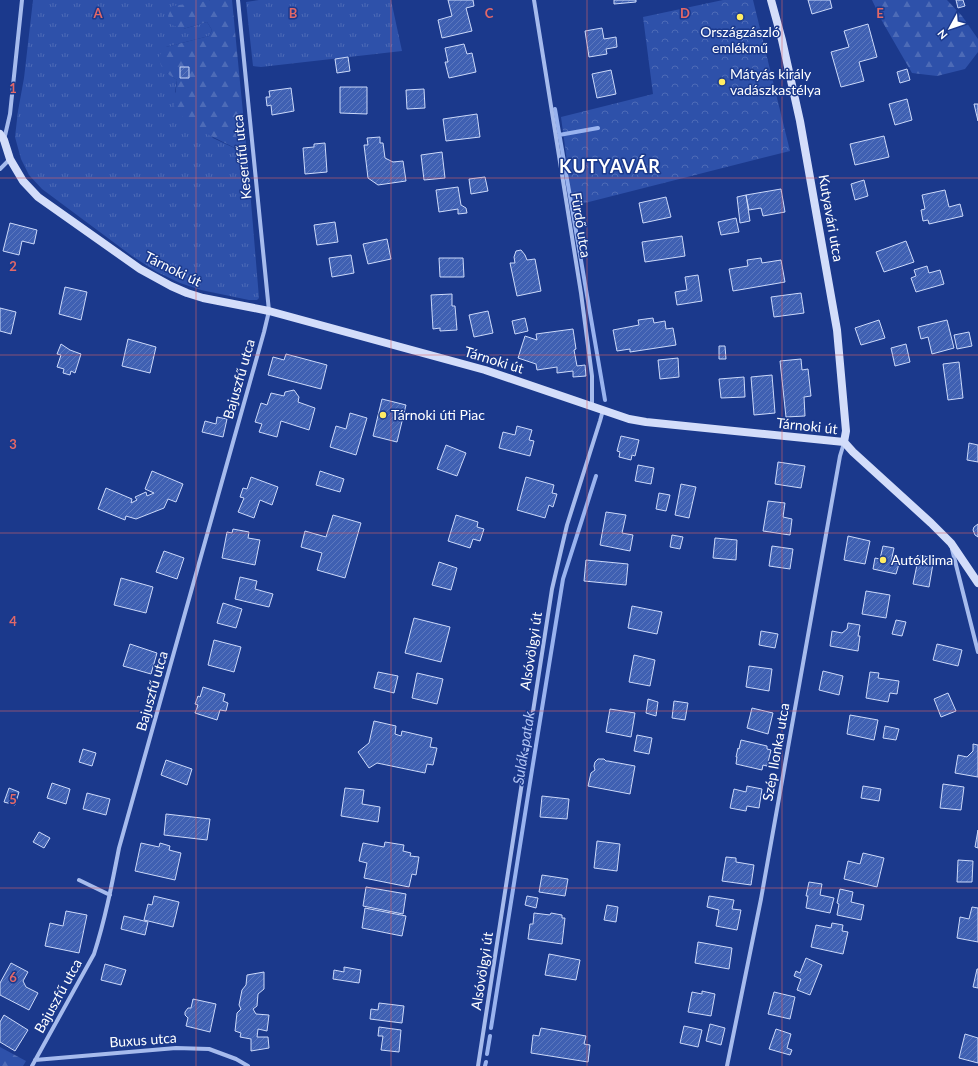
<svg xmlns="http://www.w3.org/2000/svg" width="978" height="1066" font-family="Lato,sans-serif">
<defs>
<pattern id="grass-tufts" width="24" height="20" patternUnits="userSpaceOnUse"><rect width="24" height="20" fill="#2e51aa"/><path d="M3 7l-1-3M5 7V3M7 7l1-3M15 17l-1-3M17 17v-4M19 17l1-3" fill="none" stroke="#4d6bb7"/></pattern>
<pattern id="forest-firs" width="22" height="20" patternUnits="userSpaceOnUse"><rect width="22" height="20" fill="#2e51aa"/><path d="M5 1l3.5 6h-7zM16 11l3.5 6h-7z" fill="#4d6bb7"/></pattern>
<pattern id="park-crowns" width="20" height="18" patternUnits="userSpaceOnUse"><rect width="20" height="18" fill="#2e51aa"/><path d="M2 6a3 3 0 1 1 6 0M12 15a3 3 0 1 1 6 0" fill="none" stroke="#4d6bb7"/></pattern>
<pattern id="building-hatch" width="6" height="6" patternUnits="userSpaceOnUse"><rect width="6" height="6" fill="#3f60b2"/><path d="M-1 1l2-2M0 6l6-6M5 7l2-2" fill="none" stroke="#5c78be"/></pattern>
</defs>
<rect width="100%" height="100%" fill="#1b398c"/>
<path fill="url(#grass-tufts)" d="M33 0H210L183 29 207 22 212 30 209 36 166 47 167 73 177 80 175 92 213 138 247 154 259 298 257 300H249L201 290 180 283 157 272 132 256 42 189 29 175 21 159 15 137 18 111 24 78Z
M259 0H391L402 51 261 67 253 66 246 2Z"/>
<path fill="url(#forest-firs)" d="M210 0H232L247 154 193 127 184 119 174 106 177 80C166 73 160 69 159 56L166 47 209 36 212 30 207 22 183 29 172 25 168 16 172 6 208 1Z
M872 0H947L962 16 978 39V52L965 69 937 76 912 73 882 21Z
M0 1047 26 1061 23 1066H0Z"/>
<path fill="url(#park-crowns)" d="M723 0H753L790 151 573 206 561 117 653 94 643 17Z"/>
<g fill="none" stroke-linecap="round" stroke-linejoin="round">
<path stroke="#99b3ef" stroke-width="4" d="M555 109 605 400
M559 135 598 128
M491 1028 532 770 563 579 596 476
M487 1054 490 1036
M485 1066 486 1062"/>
</g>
<path fill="url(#building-hatch)" stroke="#ccd9fa" d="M448 0H473L474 6 466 8 472 31 442 38 438 20 452 16Z
M614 0H636V2L614 4Z
M808 0H830L832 8 812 14Z
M956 0H963L965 6 958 8Z
M868 24 877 57 859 62 864 81 841 87 831 52 849 47 844 31Z
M602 28 604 39 616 37 617 47 606 49 607 54 589 57 585 31Z
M464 44 467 54 472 53 476 72 449 78 445 62H448L445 48Z
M348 57 350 71 337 73 335 59Z
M180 67H189V78H180Z
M907 69 910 80 900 83 897 72Z
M611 70 616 94 597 98 592 74Z
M340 87H367V114L340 113Z
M291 88 294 111 272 115 271 105 267 106 266 97H270L269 91Z
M424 89 425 108 407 109 406 90Z
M907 99 912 120 895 125 889 104Z
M974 104H978V121Z
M477 114 480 137 446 141 443 119Z
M884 136 889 157 855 165 850 144Z
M380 137V143H383L385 158 393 162 403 161 406 181 378 185 368 178 364 145H368L367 138Z
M325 143 327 172 305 174 303 148 314 147V144Z
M442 152 445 178 424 180 421 155Z
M485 177 488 191 471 194 469 179Z
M864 180 868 196 855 200 851 184Z
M458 187 461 205 466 208 467 213 458 214V209L439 212 436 190Z
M781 189 785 212 763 216 761 208 749 210 746 195Z
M945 190 949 207 960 204 963 216 929 224 928 220 923 221 921 210 925 209 922 195Z
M746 195 750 221 740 223 737 197Z
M666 197 671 217 643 223 639 203Z
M736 218 739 232 721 235 718 222Z
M335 222 338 242 317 245 314 225Z
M10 223 37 230 34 244 22 241 19 255 3 251Z
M682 236 685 256 645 262 642 242Z
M387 239 391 259 368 264 363 244Z
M906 241 914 262 884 272 876 252Z
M521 250 525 255 527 260 535 259 541 291 517 296 510 263H515L514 257 516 251Z
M351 255 354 273 332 277 329 258Z
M439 258H463L464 277H440Z
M761 258 762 263 781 260 785 282 733 291 729 269 748 266 747 260Z
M927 266 929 273 940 270 944 284 916 292 911 278 916 276 914 270Z
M698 275 702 301 677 305 675 292 687 290 685 277Z
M65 287 87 292 81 320 59 314Z
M801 293 804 313 774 317 771 297Z
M452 294V306H455L457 330 440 331V328L433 329 431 295Z
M0 308 16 312 11 334 0 331Z
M488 311 493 333 474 337 469 315Z
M525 318 528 331 515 334 512 321Z
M653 318 654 323 665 321 666 329 673 328 676 345 630 352V349L617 351 613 330 639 325 638 320Z
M879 320 885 338 861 345 855 328Z
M947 320 954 348 932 354 928 337 921 339 918 327Z
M573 329 576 349 574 350 577 366 585 365 586 376 573 377V371L557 373V367L537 370 536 364 518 358 525 336 537 340 536 334Z
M969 332 972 346 957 349 954 335Z
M128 339 156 347 150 373 122 366Z
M61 344 70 350 81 354 75 373 71 371 70 375 63 373 64 369 57 367 61 355 57 354Z
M906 344 910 362 895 366 891 348Z
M719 346H725L726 359H719Z
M286 354 327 365 321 389 268 375 273 357 284 360Z
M678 358 679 377 660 379 658 360Z
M801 359 802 370 808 369 811 396 804 397 805 416 786 417 780 361Z
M959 362 963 398 948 400 943 364Z
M772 375 775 413 754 415 751 377Z
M744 377 745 397 721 398 719 379Z
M294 390 299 397 298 402 315 408 309 430 281 421 277 437 259 432 262 424 255 422 261 403 267 405 271 393 284 396 285 392Z
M382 399 406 405 397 442 373 436Z
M350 413 367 418 356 455 330 447 336 426 346 429Z
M217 417 227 419 223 437 202 432 205 421 216 424Z
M517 426 532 430 529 440 534 441 530 456 499 448 503 432 515 435Z
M621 436 639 440 635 456 632 455 631 460 619 457 620 452 617 451Z
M969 443 978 445V462L967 460Z
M446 445 466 453 457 476 437 469Z
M778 462 805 466 801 488 775 484Z
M638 465 654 468 651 484 635 481Z
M152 471 183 484 176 502 168 499 164 508 136 519 126 516 125 520 98 509 106 488 132 499 131 503 137 500 135 497 146 492 147 496 154 493 145 489Z
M320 471 344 479 340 492 316 485Z
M251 477 278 487 272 505 260 500 254 518 238 512 244 498 240 497 243 488 247 489Z
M526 477 554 485 552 493 557 494 553 507 549 505 545 518 517 510Z
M681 484 696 487 689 518 675 515Z
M659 493 670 495 666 511 656 509Z
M768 501 785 503 783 517 792 519 790 535 763 531Z
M606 512 626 515 622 533 633 535 630 551 600 545Z
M333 515 361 523 345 578 317 570 322 553 301 547 305 531 326 537Z
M456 515 478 522 477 527 484 529 480 541 473 539 470 548 448 541Z
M978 524V537L975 535 973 530 974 527Z
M233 529 249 532 248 538 260 540 255 565 222 558 227 532 232 533Z
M672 535 683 537 680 549 670 547Z
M848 536 870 541 865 564 844 560Z
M715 538 737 540 736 560 713 558Z
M772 546 793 549 790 569 769 566Z
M883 546 894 548 891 562 899 564 896 574 873 569 875 558 880 559Z
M164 551 184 558 177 579 156 572Z
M919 555 934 558 929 587 913 584Z
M586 560 628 564 626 585 584 581Z
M439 562 457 568 451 590 432 585Z
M240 577 257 581 255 589 273 594 269 607 235 599Z
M121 578 153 587 146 613 114 605Z
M866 591 890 595 886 618 862 614Z
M223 603 242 609 236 628 217 623Z
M632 606 662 612 657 634 628 628Z
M414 618 450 627 441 662 405 653Z
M896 620 906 622 902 636 892 634Z
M848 623 860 625 858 636H860L858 651 830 646 832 631 842 633 847 629Z
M761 631 778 634 775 648 759 645Z
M214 640 241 647 234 672 208 665Z
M130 644 157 653 151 674 123 666Z
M937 644 962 650 958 666 933 660Z
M634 655 655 660 650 686 629 682Z
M749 666 772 669 769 691 746 687Z
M823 671 843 676 839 695 819 690Z
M378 672 398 676 394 693 374 688Z
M870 672 879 673 878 678 899 681 897 694 890 693 888 702 866 698Z
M417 673 443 679 437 704 412 698Z
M203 687 225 694 223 701 228 703 226 711 220 710 217 720 195 713 198 705 195 704 198 696 200 697Z
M948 693 956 711 941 717 934 699Z
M648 699 658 702 656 716 646 713Z
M674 701 688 703 685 720 672 718Z
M752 708 773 713 768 734 747 728Z
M610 709 635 713 631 737 606 732Z
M850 715 878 720 874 740 847 734Z
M374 721 396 726 395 734 401 736 402 731 432 738 430 747 437 748 433 765 427 764 425 773 377 763 369 768 358 752 369 743Z
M885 726 899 729 896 740 883 738Z
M637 735 652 738 649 754 634 751Z
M741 740 767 746V749L771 750 767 766 763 765 762 770 736 764 737 757H736L738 748 739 749Z
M973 744 978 745V777L955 773 958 755 967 757 973 751Z
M83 749 96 753 92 766 79 762Z
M598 759H604L606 761H608L635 766 630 794 588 786 591 773 595 770 594 766 595 762Z
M166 760 192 769 187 785 161 775Z
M52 783 70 789 66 804 47 798Z
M943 784 964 787 961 810 940 808Z
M747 786 762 789 759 808 747 806 746 811 730 808 734 789 746 792Z
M863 786 881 789 879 801 861 798Z
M9 788 19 792 15 805 4 802Z
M345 788 364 790 362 804 380 807 378 822 341 816Z
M87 793 110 799 106 815 83 809Z
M542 796 569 799 567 819 540 817Z
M166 814 210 819 207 840 164 835Z
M978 830V848L975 847Z
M39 832 50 838 44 848 33 842Z
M597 841 620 844 617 871 594 868Z
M385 842 404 845 403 851 411 853 410 856 419 857 416 875 412 874 409 887 364 878 367 863 359 861 363 843 384 847Z
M141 843 159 847 160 843 170 846 169 850 181 853 175 880 135 871Z
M863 853 884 858 877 887 844 879 848 861 860 864Z
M726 857 736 858V862L754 865 751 885 722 881Z
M958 860 973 861 972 882H957Z
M542 875 568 879 565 896 539 892Z
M809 882 822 884 820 895 834 898 830 913 806 908 808 896H806Z
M366 887 406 894 403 914 363 906Z
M840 889 853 892 851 902 864 905 861 920 837 915 839 904 837 903Z
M154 896 179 902 173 927 144 920 148 904 152 905Z
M527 896 538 898 536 908 525 905Z
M709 896 734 900 732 909 741 910 737 930 716 926 719 910 707 907Z
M607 905 618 907 616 922 604 920Z
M972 907 978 908V942L957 938 960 917 969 919Z
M365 908 406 916 402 936 362 928Z
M66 911 87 915 79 953 45 946 50 923 63 926Z
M534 913 550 915 551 913 562 915V918H565L562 944 528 939 530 924H533Z
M124 916 148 922 145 935 121 929Z
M832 923 843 925 842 931 848 932 843 954 811 947 816 925 831 928Z
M698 942 732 948 729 969 695 963Z
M549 954 580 960 576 980 545 975Z
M806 958 822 965 810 995 797 990 801 979 794 976 796 971 800 973Z
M11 963 28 972 23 981 26 987 38 993 29 1010 0 995V983Z
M105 964 126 970 121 985 101 980Z
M344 967 361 970 359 983 333 979 334 970 344 972Z
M977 969H978V988L973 987Z
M264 972V989L258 994 257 1006 253 1009 256 1014 269 1015 267 1031 258 1029 257 1037H268L269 1048 251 1051V1039L240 1037 241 1033 235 1031 237 1013 241 1009 239 1005 242 990 246 985 247 975Z
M702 991 715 994 711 1016 688 1012 692 992 702 994Z
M774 992 795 997 790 1019 768 1014Z
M193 999 216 1004 210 1032 186 1026 188 1018 185 1015V1012L188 1008H191Z
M379 1003 404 1006 402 1023 370 1019 371 1009 378 1010Z
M4 1015 28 1030 15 1051 0 1042V1022Z
M710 1024 725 1028 721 1045 706 1041Z
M684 1026 702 1030 698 1047 680 1043Z
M379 1027 401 1030 399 1052 381 1050 383 1036H378Z
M541 1028 586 1036 584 1044 590 1045 588 1062 531 1053 533 1035 539 1036Z
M776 1029 791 1034 787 1048 792 1050 790 1055 769 1049Z
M965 1034 978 1038V1063L959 1058Z"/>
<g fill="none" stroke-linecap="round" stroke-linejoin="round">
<path stroke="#a6bbed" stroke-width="4" d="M534 0 581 293 592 376V406
M4 140 10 114 22 0
M0 169 10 159
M952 549 978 652
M79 880 110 895
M35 1060 176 1048 209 1049 236 1059 248 1066
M32 1066 94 954C105 920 112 884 119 848L264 332 269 311 238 0
M478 1066 552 589 567 525 600 421 603 410
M727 1066 761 899 840 456 844 443"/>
<path stroke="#d3ddfa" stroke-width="8" d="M771 0 782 40 800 121 837 330 846 431 844 442
M0 134 4 140 10 159 23 181 38 197 140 269 171 286 187 293 203 298 269 311 485 370 629 419 646 422 844 442 853 452 931 523 951 543 978 583"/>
</g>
<path fill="none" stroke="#e26868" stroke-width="1" stroke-opacity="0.55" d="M196 0V1066M391 0V1066M587 0V1066M782 0V1066M0 178H978M0 355H978M0 533H978M0 711H978M0 888H978"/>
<g fill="#ffec63" stroke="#1b398c" stroke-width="1.5">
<circle cx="740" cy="17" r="4"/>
<circle cx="722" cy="82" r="4"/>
<circle cx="383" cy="415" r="4"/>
<circle cx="883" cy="560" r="4"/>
</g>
<g text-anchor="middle" stroke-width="3" stroke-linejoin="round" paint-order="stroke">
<g font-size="14" fill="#fff" stroke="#1b398c" text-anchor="start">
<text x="740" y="37" text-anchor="middle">Országzászló<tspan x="740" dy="16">emlékmű</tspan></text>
<text x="730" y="79">Mátyás király<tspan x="730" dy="16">vadászkastélya</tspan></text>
<text x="391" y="420">Tárnoki úti Piac</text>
<text x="891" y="565">Autóklima</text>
</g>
<g font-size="14" fill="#fff" stroke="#1b398c">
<text transform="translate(242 157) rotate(-96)" y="5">Keserűfű utca</text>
<text transform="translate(831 218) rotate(80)" y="5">Kutyavári utca</text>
<text transform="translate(581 225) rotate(81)" y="5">Fürdő utca</text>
<text transform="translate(173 269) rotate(26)" y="5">Tárnoki út</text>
<text transform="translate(494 360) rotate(17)" y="5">Tárnoki út</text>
<text transform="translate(239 379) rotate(-74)" y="5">Bajuszfű utca</text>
<text transform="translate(807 426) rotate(6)" y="5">Tárnoki út</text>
<text transform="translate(531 651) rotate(-81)" y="5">Alsóvölgyi út</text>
<text transform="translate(152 691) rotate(-74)" y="5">Bajuszfű utca</text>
<text transform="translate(776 752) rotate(-80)" y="5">Szép Ilonka utca</text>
<text transform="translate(482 971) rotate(-81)" y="5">Alsóvölgyi út</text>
<text transform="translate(58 996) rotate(-61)" y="5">Bajuszfű utca</text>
<text transform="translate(143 1040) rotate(-4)" y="5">Buxus utca</text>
</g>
<g font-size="15" font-style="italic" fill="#b2c5f5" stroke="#1b398c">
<text transform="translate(524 748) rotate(-81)" y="5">Sulák-patak</text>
</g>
<g font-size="18" font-weight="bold" letter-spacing="1" fill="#fff" stroke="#1b398c">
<text x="610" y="173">KUTYAVÁR</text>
</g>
</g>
<g font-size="13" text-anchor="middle" font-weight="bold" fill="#e26868" stroke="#1b398c" stroke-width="3" stroke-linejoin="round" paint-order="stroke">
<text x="98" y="18">A</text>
<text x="293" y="18">B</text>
<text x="489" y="18">C</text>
<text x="685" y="18">D</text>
<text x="880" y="18">E</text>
<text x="13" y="93">1</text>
<text x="13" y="271">2</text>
<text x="13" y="449">3</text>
<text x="13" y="626">4</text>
<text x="13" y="804">5</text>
<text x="13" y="982">6</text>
</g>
<g transform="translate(950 28) rotate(230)" stroke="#1b398c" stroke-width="3" paint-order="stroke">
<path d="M0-3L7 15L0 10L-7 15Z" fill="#ffffff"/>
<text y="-6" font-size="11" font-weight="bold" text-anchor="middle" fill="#ffffff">N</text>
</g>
</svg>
